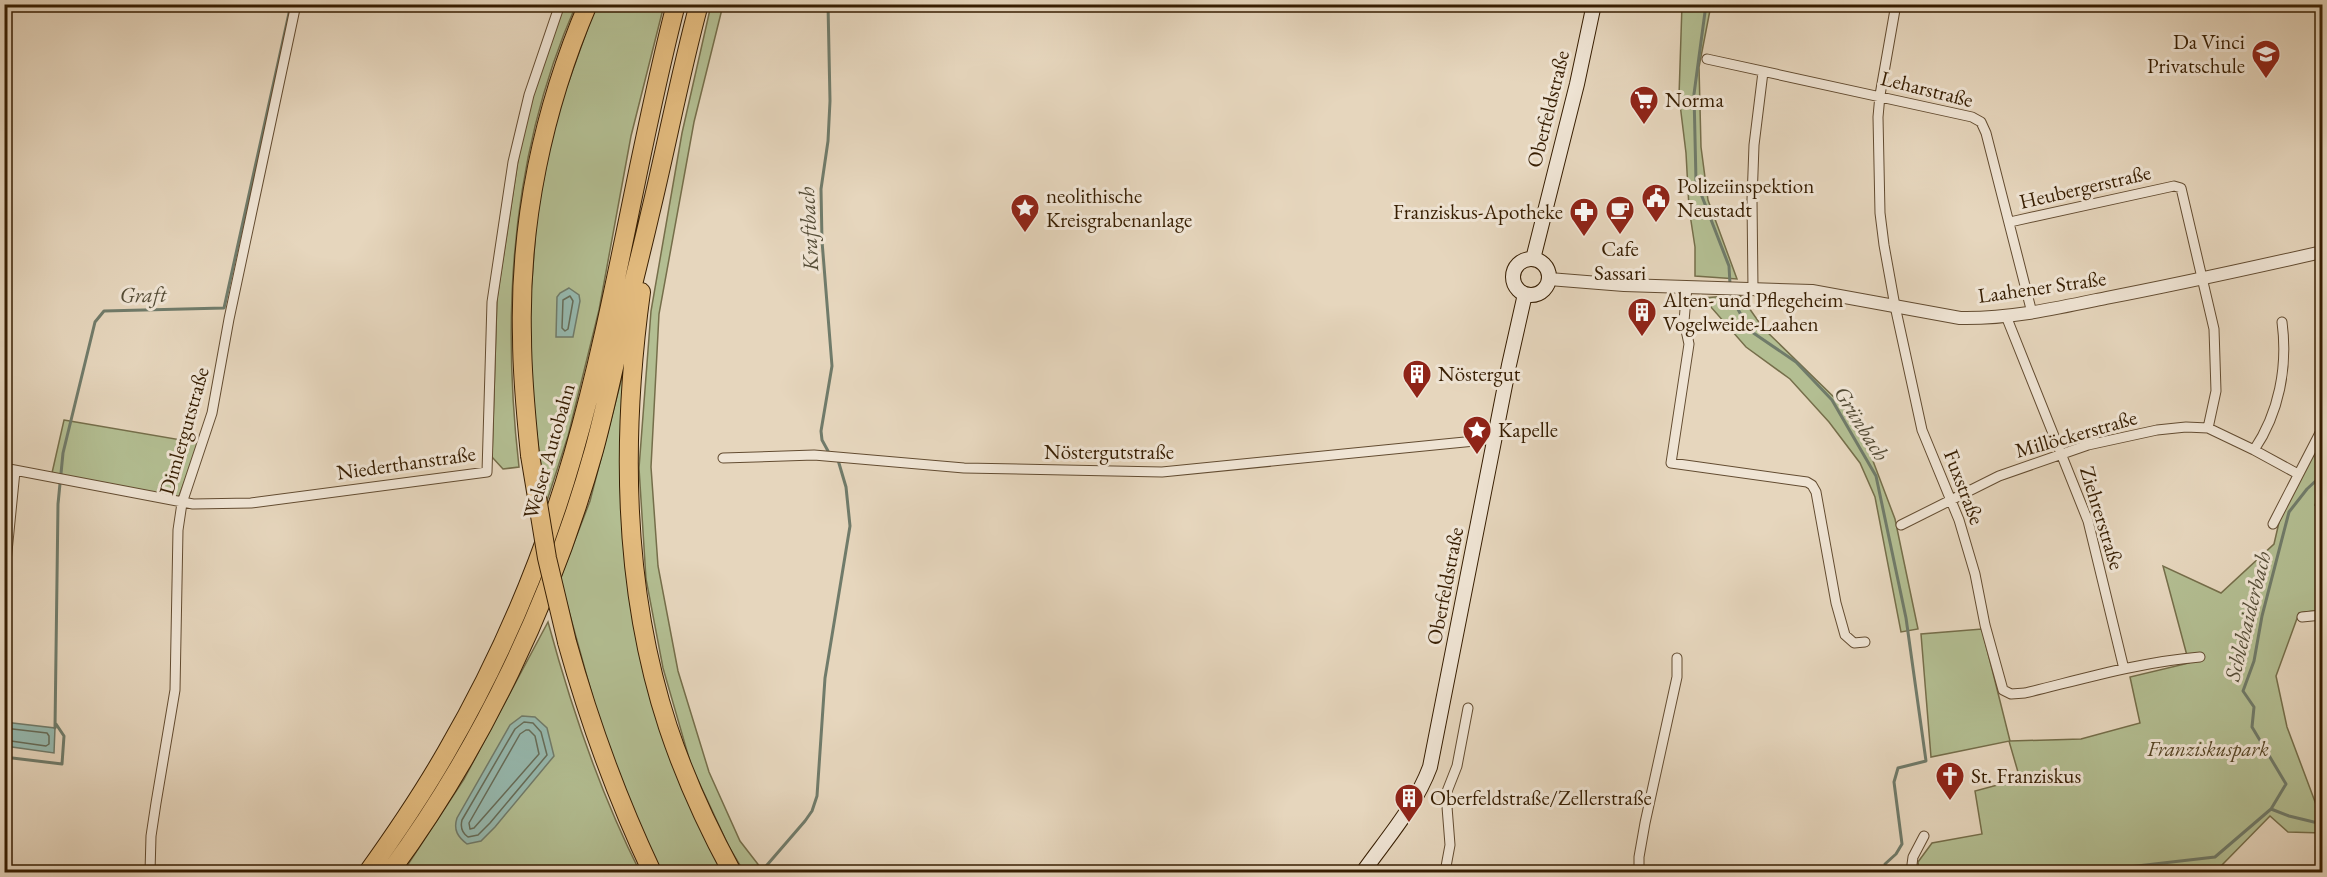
<svg xmlns="http://www.w3.org/2000/svg" width="2327" height="877" font-family="'EB Garamond',serif">
<rect width="100%" height="100%" fill="#e6d6bd"/>
<filter id="stains"><feTurbulence type="fractalNoise" baseFrequency=".00333" numOctaves="4"/><feColorMatrix values="0 0 0 0 .2 0 0 0 0 .09 0 0 0 0 .02 0 0 0 .5 -.17"/></filter>
<radialGradient id="worn" r=".72"><stop offset=".6" stop-color="#630" stop-opacity="0"/><stop offset="1" stop-color="#630" stop-opacity=".3"/></radialGradient>
<path fill="#b3be92" stroke="#756e4a" stroke-width="1.5" d="M563 5H576C512 150 501 310 519 467L503 469 492 457 497 298 521 140 536 78Z
M596 5H664L631 136 599 310 568 436 546 504 531 390 530 307 537 214 555 120Z
M711 5H723L694 122 659 314 651 467 658 566 678 671 709 772 740 841 764 872H744L729 847 691 765 663 668 646 579 639 468 651 311 682 133Z
M1682 5H1711L1699 67 1701 147 1708 200 1737 279 1695 276V247L1689 208 1686 153 1679 96Z
M1733 5 1811 4V5L1809 7 1777 9Z
M1740 295 1763 328 1843 406 1870 453 1895 519 1918 629 1901 632 1875 497 1860 463 1829 422 1790 379 1746 347 1703 298Z
M623 373 626 374 621 456 659 718 703 835 724 872H662L637 822 602 731 560 579 590 501Z
M64 420 199 443 178 499 52 473Z
M2315 449 2322 456V488L2315 505 2322 508V610L2299 613 2276 676 2287 727 2317 807 2322 810V833L2288 832 2270 816 2220 867 2176 872H1919L1918 862 1932 843 1982 834 1975 791 2020 779 2009 741 1931 757 1921 634 1982 629 2010 741 2081 739 2140 723 2130 677 2189 663 2163 566 2221 593 2274 544 2280 518Z
M548 622C571 707 600 793 640 872H403L464 779Z"/>
<path fill="#96b9af" stroke="#707b6a" stroke-width="1.5" d="M569 288 579 295 580 301 573 337H556L557 297 560 293Z
M522 716 535 717 547 728 554 756 495 827 481 841 467 844C458 837 453 830 457 818L510 725Z
M4 722 55 728 54 753 5 746Z"/>
<g fill="none" stroke-linecap="round" stroke-linejoin="round">
<path stroke="#666c58" stroke-width="1.5" d="M570 296 573 301 568 329 565 331 562 328 563 300Z
M524 722 533 723 541 732 547 755 490 823 478 835 468 837C462 833 460 828 462 820L515 729Z
M4 728 47 733 49 736V744L46 746 4 740
M526 730H529L535 736 539 754 474 828 470 829 469 823 520 734Z"/>
<path stroke="#707b6a" stroke-width="3" d="M1709 4 1705 12 1694 94 1696 181 1729 266 1730 284
M1778 4 1797 6 1798 4
M1731 291V296L1749 330 1796 362 1832 400 1876 476 1906 618 1926 761 1898 768 1894 782 1902 844 1896 854 1885 864 1886 872
M828 451 822 440 821 431 832 366 822 241 821 189 828 141 830 101 828 4
M55 728 58 504 63 453 95 322 104 311 224 308 291 4
M4 757 62 764 64 736 56 724
M2271 809 2289 816 2322 824
M761 872 805 821 812 811 817 796 825 678 850 526 846 487 838 460
M2085 872 2215 857 2271 809 2286 784 2252 727 2254 707 2243 691 2254 661 2262 616 2289 512 2307 489 2322 475"/>
<g stroke="#634c31" stroke-width="11">
<path id="minor" d="M1896 4 1880 95 1878 117 1880 213 1884 245 1895 306 1922 430 1959 520 1975 574 1985 625 2003 690 2011 694 2025 693C2083 679 2140 662 2200 657
M1707 59 1972 117 1981 122 1986 133 2032 313
M2010 222 2174 186 2181 188 2214 329 2216 391 2208 428
M1687 287 1684 321 1689 344 1671 463 1807 482 1812 485 1816 492 1836 603 1845 635 1854 643 1865 642
M1753 288 1752 200 1754 145 1763 72
M2006 316 2088 521 2124 669
M2254 450C2279 413 2288 367 2282 322
M723 458 814 455 964 468 1162 472 1495 439
M4 468 193 504 251 503 487 472 492 302 513 162 529 95 560 4
M2273 524 2322 429
M1901 525 1999 476 2088 445 2157 430 2186 427 2208 428 2254 450 2298 474
M4 582 15 471
M2302 617 2322 615
M150 872 151 836 156 803 175 690 178 530 182 503 212 413 229 319 296 4
M1445 872 1450 845 1446 794 1457 766 1468 708
M1639 872V857L1645 823 1677 677V658
M1911 872 1913 857 1924 836"/>
</g>
<g stroke="#634c31" stroke-width="14">
<path id="tertiary" d="M1549 279 1624 285 1812 291 1960 318C2010 319 2058 308 2106 298 2179 284 2251 268 2322 252"/>
</g>
<g stroke="#371e02" stroke-width="16">
<path id="secondary" d="M1513 277a18 18 0 1 1 36 0a18 18 0 1 1-36 0Z
M1533 259 1577 84 1594 4
M1363 872C1387 838 1415 807 1430 767L1509 365 1525 294"/>
</g>
<g stroke="#371e02" stroke-width="20">
<path id="motorway" d="M641 292C621 438 622 587 668 727 685 778 707 826 732 872
M530 455C526 416 522 376 522 337 519 223 543 109 588 4
M567 642C589 721 617 798 652 872
M368 872C396 833 423 793 447 751 501 658 543 559 573 455 616 307 637 154 676 4
M390 872C482 747 552 600 594 450 606 406 615 362 625 318 633 283 642 249 650 214 667 144 680 74 699 4"/>
</g>
<use href="#minor" stroke="#efe4d4" stroke-width="9"/>
<use href="#tertiary" stroke="#efe4d4" stroke-width="12"/>
<use href="#secondary" stroke="#efe4d4" stroke-width="14"/>
<use href="#motorway" stroke="#e3bb7e" stroke-width="18"/>
<path stroke="#371e02" stroke-width="3" stroke-dasharray="10 10" stroke-linecap="butt" d="M2299 4 2322 11"/>
<g stroke="#371e02" stroke-width="20" stroke-linecap="butt">
<path id="motorway-bridge" d="M530 455 547 558 567 642"/>
</g>
<use href="#motorway-bridge" stroke="#e3bb7e" stroke-width="18"/>
</g>
<defs>
<g id="school-pin" transform="scale(1.5)"><path d="M0 17L-7.5 6A9.5 9.5 0 1 1 7.5 6Z" fill="#8f2418" stroke="#efe4d4"/><path d="M0-5L7-2L0 1L-7-2ZM-4 1L0 2.5L4 1V4Q0 6-4 4Z" fill="#fff"/></g>
<g id="supermarket-pin" transform="scale(1.5)"><path d="M0 17L-7.5 6A9.5 9.5 0 1 1 7.5 6Z" fill="#8f2418" stroke="#efe4d4"/><path d="M-6-5.5h2.5l.6 2H6L4.5 2H-2.5L-4.4-4H-6ZM-1.5 3.2a1.3 1.3 0 1 0 .1 0ZM3 3.2a1.3 1.3 0 1 0 .1 0Z" fill="#fff"/></g>
<g id="civic-pin" transform="scale(1.5)"><path d="M0 17L-7.5 6A9.5 9.5 0 1 1 7.5 6Z" fill="#8f2418" stroke="#efe4d4"/><path d="M-.6-6.5H3V-4.5H.6V-3L4-1V1h2V6H-6V1h2V-1L-.6-3ZM-1.2 2.5V6h2.4V2.5Z" fill="#fff"/></g>
<g id="sight-pin" transform="scale(1.5)"><path d="M0 17L-7.5 6A9.5 9.5 0 1 1 7.5 6Z" fill="#8f2418" stroke="#efe4d4"/><path d="M0-6L1.8-2.2L6-1.7L2.9 1.2L3.7 5.4L0 3.3L-3.7 5.4L-2.9 1.2L-6-1.7L-1.8-2.2Z" fill="#fff"/></g>
<g id="cafe-pin" transform="scale(1.5)"><path d="M0 17L-7.5 6A9.5 9.5 0 1 1 7.5 6Z" fill="#8f2418" stroke="#efe4d4"/><path d="M-5.5-4.5H6V0H3Q3 3.5 0 3.5H-2.5Q-5.5 3.5-5.5 0ZM3-3.2v2h1.7v-2ZM-6 4.5H4V6H-6Z" fill="#fff"/></g>
<g id="pharmacy-pin" transform="scale(1.5)"><path d="M0 17L-7.5 6A9.5 9.5 0 1 1 7.5 6Z" fill="#8f2418" stroke="#efe4d4"/><path d="M-2-6h4v4h4v4h-4v4h-4v-4h-4v-4h4Z" fill="#fff"/></g>
<g id="building-pin" transform="scale(1.5)"><path d="M0 17L-7.5 6A9.5 9.5 0 1 1 7.5 6Z" fill="#8f2418" stroke="#efe4d4"/><path d="M-4-6H4V6H1V3H-1V6H-4ZM-2.5-4.3h1.7v1.8h-1.7ZM.8-4.3h1.7v1.8H.8ZM-2.5-1h1.7V.8h-1.7ZM.8-1h1.7V.8H.8Z" fill="#fff"/></g>
<g id="church-pin" transform="scale(1.5)"><path d="M0 17L-7.5 6A9.5 9.5 0 1 1 7.5 6Z" fill="#8f2418" stroke="#efe4d4"/><path d="M-1.2-6h2.4v3.5h3.3v2.4h-3.3V6h-2.4V-.1h-3.3v-2.4h3.3Z" fill="#fff"/></g>
</defs>
<g fill-rule="evenodd">
<use href="#school-pin" x="2266" y="54"/>
<use href="#supermarket-pin" x="1644" y="100"/>
<use href="#civic-pin" x="1656" y="198"/>
<use href="#sight-pin" x="1025" y="208"/>
<use href="#cafe-pin" x="1620" y="210"/>
<use href="#pharmacy-pin" x="1584" y="212"/>
<use href="#building-pin" x="1642" y="312"/>
<use href="#building-pin" x="1417" y="374"/>
<use href="#sight-pin" x="1477" y="430"/>
<use href="#church-pin" x="1950" y="776"/>
<use href="#building-pin" x="1409" y="798"/>
</g>
<g text-anchor="middle" stroke-width="6" stroke-linejoin="round" paint-order="stroke">
<g font-size="21" fill="#371e02" stroke="#efe4d4" text-anchor="start">
<text x="2245" y="49" text-anchor="end">Da Vinci<tspan x="2245" dy="24">Privatschule</tspan></text>
<text x="1665" y="107">Norma</text>
<text x="1677" y="193">Polizeiinspektion<tspan x="1677" dy="24">Neustadt</tspan></text>
<text x="1046" y="203">neolithische<tspan x="1046" dy="24">Kreisgrabenanlage</tspan></text>
<text x="1563" y="219" text-anchor="end">Franziskus-Apotheke</text>
<text x="1620" y="256" text-anchor="middle">Cafe<tspan x="1620" dy="24">Sassari</tspan></text>
<text x="1663" y="307">Alten- und Pflegeheim<tspan x="1663" dy="24">Vogelweide-Laahen</tspan></text>
<text x="1438" y="381">Nöstergut</text>
<text x="1498" y="437">Kapelle</text>
<text x="1971" y="783">St. Franziskus</text>
<text x="1430" y="805">Oberfeldstraße/Zellerstraße</text>
</g>
<g font-size="21" fill="#371e02" stroke="#efe4d4">
<text transform="translate(1927 89) rotate(14)" y="7">Leharstraße</text>
<text transform="translate(1548 109) rotate(-76)" y="7">Oberfeldstraße</text>
<text transform="translate(2085 187) rotate(-13)" y="7">Heubergerstraße</text>
<text transform="translate(2042 287) rotate(-8)" y="7">Laahener Straße</text>
<text transform="translate(184 431) rotate(-74)" y="7">Dimlergutstraße</text>
<text transform="translate(2076 434) rotate(-16)" y="7">Millöckerstraße</text>
<text transform="translate(549 451) rotate(-74)" y="7">Welser Autobahn</text>
<text x="1109" y="459">Nöstergutstraße</text>
<text transform="translate(406 463) rotate(-8)" y="7">Niederthanstraße</text>
<text transform="translate(1964 487) rotate(69)" y="7">Fuxstraße</text>
<text transform="translate(2102 518) rotate(73)" y="7">Ziehrerstraße</text>
<text transform="translate(1445 586) rotate(-79)" y="7">Oberfeldstraße</text>
</g>
<g font-size="21" font-style="italic" fill="#564626" stroke="#efe4d4">
<text x="2208" y="756">Franziskuspark</text>
</g>
<g font-size="22" font-style="italic" fill="#544c36" stroke="#efe4d4">
<text transform="translate(808 229) rotate(-93)" y="8">Kraftbach</text>
<text transform="translate(143 294) rotate(-1)" y="8">Graft</text>
<text transform="translate(1862 423) rotate(58)" y="8">Grünbach</text>
<text transform="translate(2247 616) rotate(-76)" y="8">Schlehaiderbach</text>
</g>
</g>
<rect width="2327" height="877" fill="none" stroke="#e6d6bd" stroke-width="24"/>
<rect x="6" y="6" width="2315" height="865" fill="none" stroke="#371e02" stroke-width="3"/>
<rect x="12" y="12" width="2303" height="853" fill="none" stroke="#371e02" stroke-width="1.5"/>
<rect width="100%" height="100%" filter="url(#stains)"/>
<rect width="100%" height="100%" fill="url(#worn)"/>
</svg>
